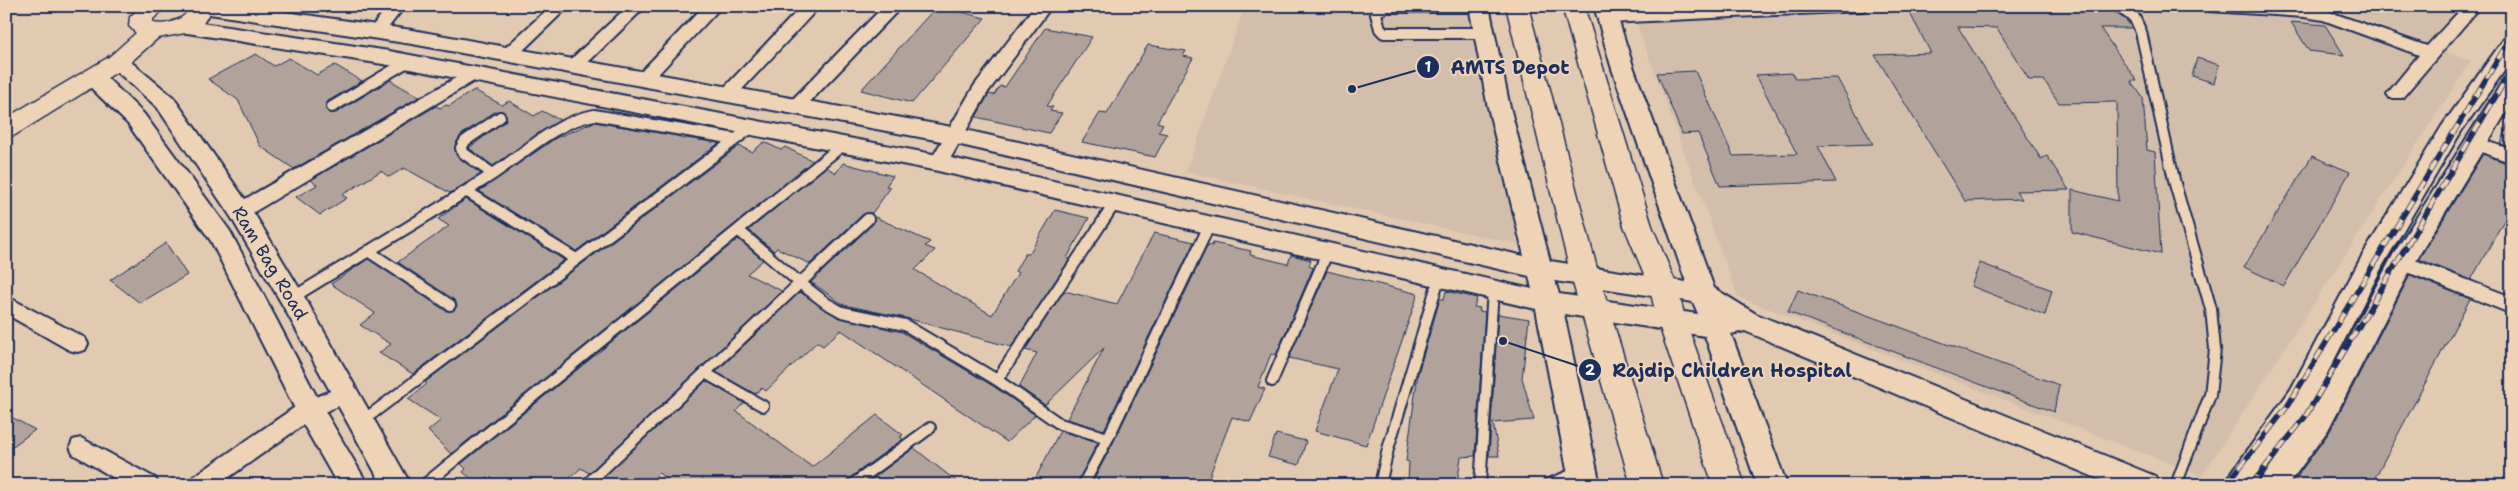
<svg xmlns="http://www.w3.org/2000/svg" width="2518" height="491" font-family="'Shantell Sans',sans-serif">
<rect width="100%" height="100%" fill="#e2c9b1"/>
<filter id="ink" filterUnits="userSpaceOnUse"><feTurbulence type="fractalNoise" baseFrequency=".02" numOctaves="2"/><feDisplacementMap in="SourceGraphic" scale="10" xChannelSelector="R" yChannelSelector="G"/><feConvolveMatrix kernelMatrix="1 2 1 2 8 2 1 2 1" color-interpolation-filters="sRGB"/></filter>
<g filter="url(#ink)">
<path fill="#d3beab" d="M1245 6H1471L1522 245 1186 172Z
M1630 6H2319L2471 61 2202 476 1738 297Z
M2327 6H2450L2462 11 2434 46Z"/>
<path fill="#b1a39c" stroke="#1b2f5e" d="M937 6 985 18 912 103 861 90Z
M1906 6H2110L2113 11 2126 20 2132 28H2100L2137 81H2131L2143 98 2147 150 2155 152 2161 254 2072 232V190L2118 201 2117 102 2059 103 2044 80H2029L1997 28 1958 27 2041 159 2047 156 2069 190 2016 191 2022 199 1965 201 1875 55 1931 53Z
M2291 22 2325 25 2344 55 2309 51Z
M1045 28 1092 37 1047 106 1053 107 1050 111 1062 113 1049 133 976 117 989 94 994 95 1000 86 1005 87Z
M1148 45 1186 51 1183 56 1193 58 1157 122 1163 124 1158 132 1167 134 1155 157 1082 142 1100 113 1107 114Z
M256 54 274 66 289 58 317 75 335 65 362 81 328 101 325 108 329 113H336L390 80 419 97 294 169 260 146 238 100 208 79Z
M2197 58 2219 65 2214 83 2192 76Z
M1695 71 1733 156 1797 154 1756 75 1792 73 1795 79 1837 78 1873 144 1818 146 1836 182 1720 186 1698 133 1682 134 1657 73Z
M474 90 502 105 509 101 534 116 542 111 560 120 493 166 469 148 506 120 505 113 496 111 461 135 455 145 458 157 481 174 450 193 404 168 389 177 381 171 342 195 347 198 320 215 296 197 317 185 311 180 436 106 440 108 446 105 449 106Z
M2509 121H2512V148L2501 144Z
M594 122 677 136 684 139 686 138 719 143 576 251 479 191 556 138Z
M764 142 781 150 785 147 813 161 451 454 428 431 441 420 408 399 427 384 425 382 739 146 752 152Z
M2483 154 2512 165V206L2471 280 2419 259Z
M2312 156 2350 172 2284 286 2244 267Z
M843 163 893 176 886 186 891 187 872 213 863 214 810 264 777 248 774 251 749 230 826 167 836 173Z
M466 199 564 260 413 374 379 353 391 344 360 325 375 313 331 284 368 259 446 311H453L457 306 454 300 398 262 449 226 438 219Z
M1055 210 1089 218 1067 258 1070 259 1011 347 906 318 844 305 811 282 873 224 875 217 930 242 925 246 935 250 915 270 992 315 1018 273 1015 271 1025 254H1029Z
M1154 233 1194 242 1104 430 1067 419 1104 348 1045 405 1019 387 1037 353 1025 350 1064 291 1117 304Z
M738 239 763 260 747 274 782 291 589 473 581 468 562 485H479L463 472 466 469 461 464Z
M166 243 187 275 140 303 110 280Z
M1213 243 1251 251 1250 255 1288 264 1291 255 1311 260 1309 266 1313 268 1276 355 1271 354 1258 387 1265 389 1250 422 1232 417 1206 485H1091L1114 441 1208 245 1212 246Z
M1980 263 2052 290 2045 315 1971 286Z
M1327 271 1418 294 1366 445 1315 431 1338 369 1289 358Z
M2410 275 2470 299 2371 485H2293L2301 471 2330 431Z
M1798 290 2059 385 2054 412 1788 312Z
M1446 291 1477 298 1474 307 1480 308 1479 311 1485 312 1475 456 1461 457 1457 485H1408L1409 462 1406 461 1418 373 1440 299H1444Z
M800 292 839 318 902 332 993 386 1035 415 1007 442 841 330 823 346 817 342 766 391 762 388 755 394 716 372Z
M1498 314 1529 319 1522 378 1534 420 1493 423 1499 456H1489Z
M706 381 744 403 736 411 812 467 877 415 903 435 900 437 903 439 848 479 845 485H671L659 473 647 485H609L601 480Z
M6 414 35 430 6 451Z
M1060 431 1098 442 1076 485H1032Z
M1276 434 1306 441 1299 465 1268 457Z
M914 448 961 485H864Z"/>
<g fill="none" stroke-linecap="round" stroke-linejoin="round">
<g stroke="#1b2f5e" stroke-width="14">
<path id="service" d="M2117 6 2134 17 2141 32 2175 184 2211 309 2215 349 2210 395 2176 485
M1479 7H1387L1379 10 1376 14 1380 29 1384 33H1484
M1608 18 1862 6
M332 107 407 62
M493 174 462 152 461 148 465 141 500 117
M466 191 576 259
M868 219 800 283 826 303 842 312 905 325 997 380 1060 424 1108 438
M368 251 450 305
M292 298C358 257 425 218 490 176 524 154 553 123 594 115L735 139
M705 373 763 406
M997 380 1115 203
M1272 381 1328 251
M361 422 752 127
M424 485 844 144
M586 485 800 283 738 230
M852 485 930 428
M1083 485 1108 438 1210 224
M1380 485 1388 449 1439 278
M1480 485 1493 290
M1547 485 1581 471"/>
</g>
<g stroke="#1b2f5e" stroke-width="4">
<path id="minor" d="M388 6H405L381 37H369L367 33Z
M551 6H569L514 59H502L499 55 502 51Z
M628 6H646L579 71H567L564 67 567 63Z
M704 6H722L649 84H637L634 80 637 76Z
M802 6H820L733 99H721L718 95 721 91Z
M884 6H902L800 112H788L785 108 788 104Z
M1035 6H1052L988 92 945 168 938 169 931 168 929 163 974 86Z
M2201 6H2292L2327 11 2427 46 2464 6H2481L2402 98H2390L2387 94 2419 55 2323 20 2304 17 2209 11Z
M473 68 479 70 482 74 479 78 247 216 240 218 233 216 230 211 233 206Z
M2475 137 2512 150V163L2468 147 2466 143 2468 139Z
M2402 255 2512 297V314L2395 267 2392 262 2395 257Z
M6 296 85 338 88 344 85 350 77 352 69 350 6 314Z
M345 385 353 388 356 394 353 400 317 415 218 485H188L192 478 301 403Z
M81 438 155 478 159 485H126L73 454 70 447 73 440Z"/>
</g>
<g stroke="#1b2f5e" stroke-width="4">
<path id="tertiary" d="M242 6 412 30 952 127 1524 256 1487 103 1469 6H1489L1509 103 1550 261 1686 282 1611 66 1594 6H1614L1633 66 1714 288 1756 314 2155 476 2159 485H2113L1745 331 1731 334 1787 485H1757L1705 336 1564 314 1600 485H1570L1536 309 938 171 389 65 181 32 174 31 170 26 174 21 181 20 389 51 938 155 1532 289 1529 276 952 143 412 44 203 13 196 11 193 7ZM1555 281 1693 302 1698 314 1559 294Z
M2512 37V60L2462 130 2383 265 2311 405 2254 485H2223L2291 389 2362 256 2442 126 2504 39Z
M117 55 125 57 173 97 249 205 301 291 411 485H382L282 304 231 217 157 107 106 62 109 57Z
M93 70 101 72 144 114 230 231 319 401 368 485H338L299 417 211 241 128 124 85 82 82 77 85 72Z
M2512 77V103L2413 265 2328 430 2288 485H2257L2308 414 2393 255 2504 79Z"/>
</g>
<g stroke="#1b2f5e" stroke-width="3">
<path id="secondary" d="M141 6H167L153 19V23C167 26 185 20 191 6H214L202 25 185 33 158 38 125 67 15 135 6 137V118L109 57 136 33 129 26 130 17Z"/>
</g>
<g stroke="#1b2f5e" stroke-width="3">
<path id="primary" d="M1506 6H1528L1599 276 1663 485H1631L1571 276Z
M1562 6H1584L1652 226 1677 286 1686 322 1745 485H1713L1658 322 1649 286 1624 226Z"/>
</g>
<use href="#service" stroke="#efd3b6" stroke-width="10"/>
<use href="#minor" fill="#efd3b6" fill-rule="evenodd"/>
<use href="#tertiary" fill="#efd3b6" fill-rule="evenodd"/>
<use href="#secondary" fill="#efd3b6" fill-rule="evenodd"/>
<use href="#primary" fill="#efd3b6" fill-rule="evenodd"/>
<g stroke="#1b2f5e" stroke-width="5.5">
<path id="rail" d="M2226 485 2287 407 2512 36
M2251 485 2305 417 2512 69"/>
</g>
<use href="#rail" stroke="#efd3b6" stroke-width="4" stroke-dasharray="11" stroke-linecap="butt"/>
</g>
</g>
<g text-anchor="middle" stroke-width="4" stroke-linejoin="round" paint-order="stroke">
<g font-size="18" fill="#1b2f5e" stroke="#efd3b6">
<text transform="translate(270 263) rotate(59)" y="6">Ram Bag Road</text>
</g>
</g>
<path fill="none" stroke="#1b2f5e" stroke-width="2" d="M1352 89L1428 67M1503 341L1590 370"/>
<g fill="#1b2f5e" stroke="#efd3b6" stroke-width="2">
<circle cx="1352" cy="89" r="5"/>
<circle cx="1503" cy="341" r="5"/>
<circle cx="1428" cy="67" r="12"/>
<circle cx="1590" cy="370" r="12"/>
</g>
<g font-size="15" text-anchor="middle" font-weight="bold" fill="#fff">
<text x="1428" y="72">1</text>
<text x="1590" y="375">2</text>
</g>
<g font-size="19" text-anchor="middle" font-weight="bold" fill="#1b2f5e" stroke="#efd3b6" stroke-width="4" stroke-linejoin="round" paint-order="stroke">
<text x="1510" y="74">AMTS Depot</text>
<text x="1732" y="377">Rajdip Children Hospital</text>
</g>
<rect width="2518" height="491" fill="none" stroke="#efd3b6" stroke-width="25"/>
<rect x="12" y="12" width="2493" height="466" fill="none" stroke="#1b2f5e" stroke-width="2" filter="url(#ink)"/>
</svg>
